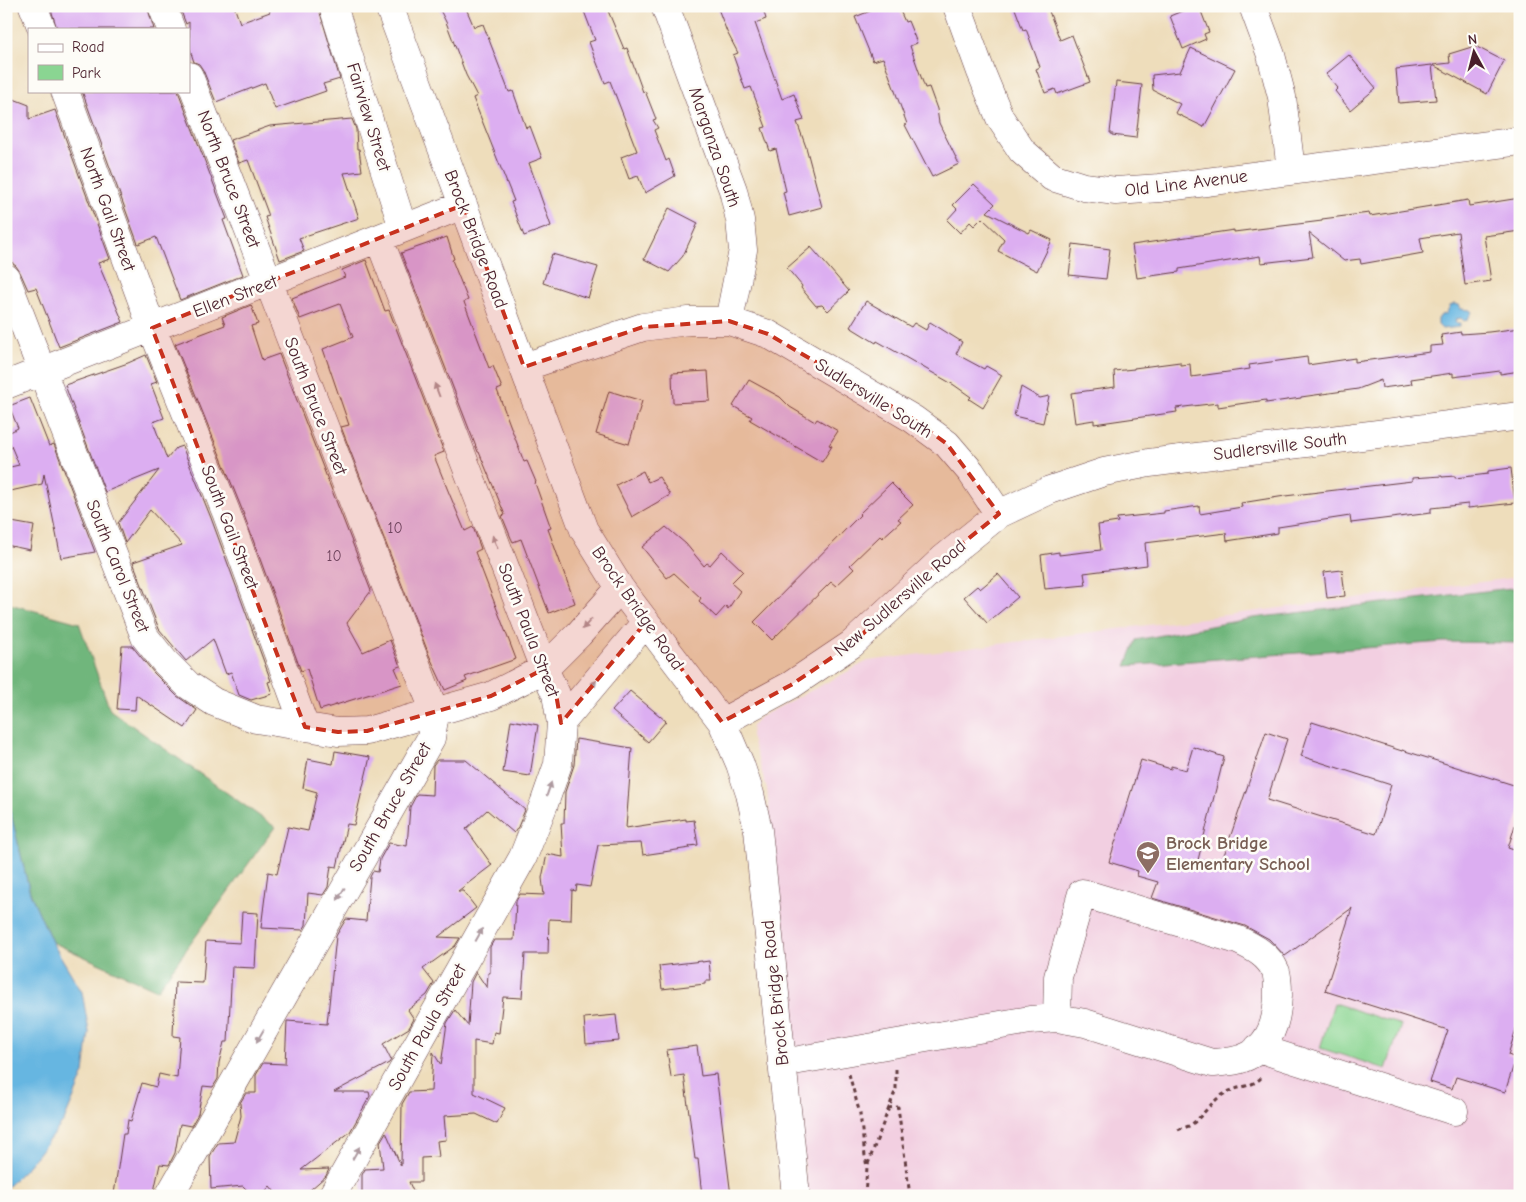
<svg xmlns="http://www.w3.org/2000/svg" width="1526" height="1202" font-family="'Comic Neue',sans-serif">
<rect width="100%" height="100%" fill="#fdfcf7"/>
<filter id="ink" filterUnits="userSpaceOnUse"><feTurbulence type="fractalNoise" baseFrequency=".02" numOctaves="2"/><feDisplacementMap in="SourceGraphic" scale="10" xChannelSelector="R" yChannelSelector="G"/><feConvolveMatrix kernelMatrix="1 2 1 2 8 2 1 2 1" color-interpolation-filters="sRGB"/></filter>
<filter id="wash" filterUnits="userSpaceOnUse"><feTurbulence type="fractalNoise" baseFrequency=".0096" numOctaves="4" result="noise"/><feDisplacementMap in="SourceGraphic" scale="20" xChannelSelector="R" yChannelSelector="G"/><feGaussianBlur stdDeviation="1.12" result="paint"/><feColorMatrix in="noise" values="0 0 0 0 0 0 0 0 0 0 0 0 0 0 0 0 0 1.4 0 .05"/><feComposite in="paint" operator="in"/></filter>
<g filter="url(#wash)">
<rect width="100%" height="100%" fill="#edb"/>
<path fill="#f2cfe1" d="M1520 577V1196H807L781 920 767 789 751 736 752 726 760 717 868 661Z"/>
<path fill="#8ad592" stroke="#6a7a5e" d="M1334 1003 1401 1025 1386 1069 1320 1048Z"/>
<path fill="#6fb67c" stroke="#5c6a54" d="M1520 587V643L1443 642 1126 666 1136 640 1253 618Z
M6 603 79 623 110 710 275 827 157 990 52 942 30 893 6 793Z"/>
<path fill="#66b6e1" stroke="#586a86" d="M1455 304 1459 305 1461 309 1470 310 1472 312 1467 320 1464 321 1461 318 1456 319 1455 322 1457 324H1460V327L1442 329 1438 325V319L1441 315 1446 314 1450 306Z
M6 793 30 893 52 942 82 992 89 1032 84 1073 64 1121 28 1166 6 1188Z"/>
<g id="blocks">
<path fill="#dcaef1" d="M50 6H147L154 29H57Z
M179 6H234L240 23 270 12 268 6H318L340 79 323 84 326 91 275 109 265 83 216 102 203 70 199 64 194 62 189 47V22L186 24Z
M438 6H465L474 27 483 24 509 92 513 91 526 128 530 126 542 158 529 163 551 226 524 236 511 202 514 201 473 98 477 96 466 75 446 22Z
M582 6H606L624 49 627 48 643 92 645 91 656 119 653 120 658 128 654 130 666 161 669 159 675 176 645 193 638 176 629 179 621 157 637 151 610 81 605 83 593 53 589 42 595 40Z
M717 6H762L766 19 755 23 782 99 794 94 804 120 797 122 806 147 822 207 789 216 783 192 786 191 776 149 770 151 762 128 766 127 751 87 745 89 733 55 738 53 727 32Z
M883 6H898L905 22 908 21 917 43 910 46 925 88 929 87 937 109 939 123 959 164 932 177 905 125 907 124 883 58 873 61 855 17Z
M1014 6H1047L1060 40 1072 35 1090 82 1057 94 1055 89 1045 93 1036 69 1040 67 1026 29 1023 30Z
M1194 6H1199L1209 32 1204 34 1206 39 1183 49 1170 16Z
M1475 46 1504 61 1487 94 1433 65 1450 63 1449 54Z
M1191 48 1235 69 1204 127 1175 113 1180 104 1153 90 1152 75 1180 72Z
M1349 55 1376 88 1350 110 1335 91 1338 88 1326 74Z
M1432 65 1436 100 1399 103 1396 69Z
M1116 82 1142 85 1136 138 1112 135V133H1110Z
M82 91H178L227 219 223 220 243 275 180 300 156 237 138 244Z
M6 96 29 105V119L55 110 110 259 98 263 123 322 59 347 36 288 28 290 20 272 16 266 13 264 6 243Z
M352 119 356 129 357 149H359L362 171 344 173 359 218 299 238 304 251 280 260 265 217 269 216 248 160 239 163 230 140 270 126Z
M974 184 995 204 987 212 1029 233 1031 230 1052 240 1037 271 998 251 1004 239 982 218 974 226 970 222 960 233 947 220 957 209 953 205Z
M1520 198V231L1484 236 1491 281 1465 285 1458 232 1420 238 1423 253 1361 264 1360 259 1344 261 1309 233 1313 257 1261 263 1260 256 1179 269V272L1137 278 1132 245 1234 230V232L1322 221V219L1369 213 1370 216 1468 200 1469 206Z
M669 208 698 223 683 256 669 272 644 259Z
M447 237 454 259 452 260 468 300 464 302 489 368 493 366 502 388 497 390 524 462 527 461 536 482 535 483 551 528 548 529 575 603 549 613 521 539 513 542 511 538 502 516 505 515 479 452H478L401 253Z
M1073 244 1110 249 1106 279 1069 275Z
M811 247 849 291 828 311 822 305 816 306 801 288 802 286 787 268Z
M552 254 598 267 588 298 543 283Z
M366 260 385 311 389 310 444 452 434 456 449 493 465 531 473 527 481 549 475 552 516 659 465 677 467 681 445 690 429 655 341 427 349 425 323 349 353 337 340 304 300 319 292 298 345 277 342 270Z
M866 301 911 327 914 323 926 330 930 322 962 342 956 354 984 369 986 366 1002 375 983 408 969 399 971 397 954 385 877 341 876 343 850 327Z
M251 305 258 324 251 326 262 360 279 354 371 591 347 623 363 652 390 640 400 666 395 668 402 684 320 710 307 669 301 671 241 507 175 344 225 325 222 317Z
M1520 328V371L1500 374V371L1453 377V373L1411 379 1412 384 1382 388 1381 380 1358 389 1301 397V398L1266 403V400L1218 407V403L1176 408 1177 412 1094 424V420L1075 423 1071 393 1115 387 1114 371 1134 369V368L1180 362V365L1190 364 1191 377 1250 369 1249 365 1307 357 1308 365 1355 358V362L1430 352V346L1443 345 1441 335 1461 332V334L1489 332Z
M146 355 157 382 151 384 164 418 153 422 167 459 176 448 182 446 211 518 271 681 268 682 272 694 251 700 239 695 231 672 226 674 213 639 186 661 159 629 133 562 182 545 150 510 125 543 118 523 159 470 105 492 77 418 65 385 128 363Z
M708 371 710 401 673 403 672 373Z
M749 380 780 397 790 407 815 422 817 419 838 431 829 445 832 446 822 462 750 420 752 417 733 406Z
M1021 387 1040 398 1049 396 1043 423 1014 416Z
M609 391 642 401 629 444 596 434Z
M30 398 49 446 54 444 95 552 61 558 44 474 42 484 6 492V468L19 465 6 434 18 428 9 406Z
M1511 468 1515 503 1468 508V504L1431 508V513L1351 523 1350 516 1278 527V533L1227 541 1226 533 1145 543 1147 565 1084 573 1086 585 1045 589 1041 555 1059 552V555L1101 550 1098 525 1118 522 1117 518 1164 513V511L1199 506 1200 514 1242 507 1241 503 1285 496 1412 481V478L1442 476V477L1455 476V478L1488 474V471Z
M643 471 648 482 659 477 670 495 632 517 616 485Z
M891 483 913 505 898 519 901 521 882 538 880 536 850 565 854 569 836 586 831 582 772 640 754 622 860 515 859 514Z
M6 521 34 526 30 550 6 545Z
M666 527 686 544 704 566 707 563 710 565 722 551 743 571 731 583 740 591 728 609 726 606 716 617 699 601 701 598 674 573 667 578 642 547Z
M1342 570 1345 596 1327 598 1324 572Z
M998 574 1018 597 987 623 964 597 977 586 980 589Z
M122 646H132L154 673 177 696 197 710 185 728 136 695 135 710 117 709Z
M630 691 666 721 648 742 612 711Z
M511 720 538 725 530 776 503 772Z
M1312 722 1402 751V750L1520 787V809L1508 848 1520 852V1016L1508 1055 1516 1058 1505 1092 1456 1077 1452 1089 1430 1082 1448 1030 1325 991 1352 908 1285 956 1269 939 1245 926 1152 898 1158 882 1137 876 1138 871 1109 862 1141 760 1171 769V766L1186 770 1193 747 1224 757 1198 860 1220 867 1266 732 1287 739 1267 800 1376 834 1391 785 1301 756Z
M576 739 632 748 626 828 686 819V821L694 820 698 845 689 846 690 848 643 855 641 843 598 845 590 887 577 885 576 891 572 890 571 920 549 919 548 954H525L522 998 503 997 499 1033 494 1032 492 1044 474 1041V1093L505 1108 497 1124 476 1114 444 1116 446 1140 437 1141 439 1157 421 1158V1182H409L415 1196H362V1175L365 1169 383 1168 380 1142 386 1132 401 1166 402 1104 409 1092 431 1091 433 1052 441 1065 447 1023 455 1010 468 1026 471 982 476 972 487 988 488 973H490V947L494 940H514L516 901 520 894 544 895 542 878 547 854 563 857 561 823H564L565 792 574 765Z
M335 751 370 757 354 825 347 824 337 867 331 866 328 887 323 895 308 893 306 925 303 930 261 928 268 872 277 874 288 827 308 831 317 792 303 788 308 759 333 764Z
M437 760H466L525 810 518 827 514 833 487 810 466 829 492 865 458 891H463L476 908 438 937 460 938 455 946 423 969 434 983 427 995 408 1010 414 1019 409 1028 383 1044 391 1060 389 1063 334 1092H369L370 1096 350 1132 301 1170 329 1169 326 1176 303 1196H278L270 1186 261 1196H253L243 1186 211 1189 210 1156 218 1143 234 1142 241 1116 240 1103 246 1093H256V1075L263 1063 285 1064 287 1021 327 1024 336 936 346 919 366 921 370 877 373 871 378 872 380 859 389 843 407 846 410 807 417 794 432 795 433 765Z
M242 912 258 913 255 968 232 967 228 1042H224L219 1063 218 1079 213 1087 203 1086 198 1114 191 1126 180 1124 175 1153 169 1165 160 1164 153 1196H123L114 1194 123 1134H126L128 1120 131 1121 142 1083 156 1087 159 1074 177 1078 180 1037 173 1036 175 982 203 983 206 941 240 943Z
M702 961V962L709 961 711 981H705V984L662 989 659 966Z
M616 1015 619 1041 586 1044 584 1018Z
M697 1046 701 1076 716 1074 731 1196H702L698 1159H695L684 1075 671 1077 667 1050Z"/>
</g>
</g>
<g filter="url(#ink)">
<use href="#blocks" fill-opacity="0" stroke="#633c41" stroke-width="1"/>
<g fill="none" stroke-linecap="round" stroke-linejoin="round">
<g stroke="#633c41" stroke-width="29">
<path id="minor" d="M33 6 42 29
M162 6 171 29
M333 6 403 228
M389 6 584 530 620 588 722 722 740 764 750 794 758 830 796 1196
M665 6 733 190 740 220 743 250 729 321
M957 6 981 72 1000 118 1022 151 1052 177 1084 187 1116 191 1160 188 1520 141
M1253 6 1271 55 1282 97 1291 170
M65 91 152 328 226 512 305 727
M6 278 145 637 165 662 188 685 214 702 256 719 338 732 367 731 491 696 544 669 579 634 620 588
M524 367 643 327 688 321H729L768 334 913 419 947 444 971 472 999 514 1050 490 1104 472 1149 463 1520 416
M6 385 463 205
M722 722 791 685 852 644 943 559 999 514
M561 723 646 622
M1258 1048 1454 1111
M782 1063 1030 1020 1057 1018 1085 1023 1212 1063C1225 1062 1238 1062 1250 1055 1253 1054 1256 1050 1259 1048 1274 1034 1277 1015 1278 995 1278 988 1278 978 1276 972 1269 955 1253 947 1238 940L1082 893 1058 977 1057 1018
M169 1196 431 738 435 713 189 76
M332 1196 523 857 544 804 558 764 561 723 556 694 544 669 379 239"/>
</g>
<path stroke="#633c41" stroke-width="3" stroke-dasharray="4 4" stroke-linecap="butt" d="M849 1074 860 1114 865 1156 867 1167 865 1196
M888 1108 898 1107 910 1196
M1178 1130C1182 1128 1186 1127 1189 1126 1201 1119 1210 1102 1224 1094 1236 1086 1252 1088 1262 1077
M868 1164 896 1089V1068"/>
<use href="#minor" stroke="#fff" stroke-width="28"/>
</g>
<defs><path id="oneway-solid" d="M-6-.8H1V-3.2L6.5 0L1 3.2V.8H-6Z" transform="scale(1.25)"/></defs>
<g fill="#ae9aa0">
<use href="#oneway-solid" transform="translate(437 390) rotate(-111)"/>
<use href="#oneway-solid" transform="translate(495 542) rotate(-111)"/>
<use href="#oneway-solid" transform="translate(587 624) rotate(132)"/>
<use href="#oneway-solid" transform="translate(592 686) rotate(-50)"/>
<use href="#oneway-solid" transform="translate(549 789) rotate(-71)"/>
<use href="#oneway-solid" transform="translate(341 894) rotate(120)"/>
<use href="#oneway-solid" transform="translate(479 935) rotate(-61)"/>
<use href="#oneway-solid" transform="translate(260 1036) rotate(120)"/>
<use href="#oneway-solid" transform="translate(356 1153) rotate(-61)"/>
</g>
</g>
<path fill="#c8321e" fill-opacity="0.2" stroke="#c8321e" stroke-width="4" stroke-dasharray="10 6" stroke-linejoin="round" d="M463 205 524 367 643 327 729 321 768 334 913 419 947 444 999 514 943 559 852 644 791 685 722 722 646 622 561 723 556 694 544 669 491 696 367 731 338 732 305 727 152 328Z"/>
<defs>
<g id="school-pin" transform="scale(1.25)"><path d="M0 17L-7.5 6A9.5 9.5 0 1 1 7.5 6Z" fill="#8d6e63" stroke="#fdfcf7"/><path d="M0-5L7-2L0 1L-7-2ZM-4 1L0 2.5L4 1V4Q0 6-4 4Z" fill="#fff"/></g>
</defs>
<g fill-rule="evenodd">
<use href="#school-pin" x="1148" y="853"/>
</g>
<g text-anchor="middle" stroke-width="5" stroke-linejoin="round" paint-order="stroke">
<g font-size="15" fill="#6e435c">
<text x="395" y="533">10</text>
<text x="334" y="561">10</text>
</g>
<g font-size="18" fill="#4a1f2b" stroke="#fdfcf7">
<text transform="translate(369 117) rotate(73)" y="6">Fairview Street</text>
<text transform="translate(715 147) rotate(71)" y="6">Marganza South</text>
<text transform="translate(229 179) rotate(69)" y="6">North Bruce Street</text>
<text transform="translate(1186 183) rotate(-7)" y="6">Old Line Avenue</text>
<text transform="translate(108 209) rotate(70)" y="6">North Gail Street</text>
<text transform="translate(476 239) rotate(69)" y="6">Brock Bridge Road</text>
<text transform="translate(235 296) rotate(-21)" y="6">Ellen Street</text>
<text transform="translate(874 398) rotate(32)" y="6">Sudlersville South</text>
<text transform="translate(316 406) rotate(69)" y="6">South Bruce Street</text>
<text transform="translate(1280 446) rotate(-7)" y="6">Sudlersville South</text>
<text transform="translate(230 527) rotate(69)" y="6">South Gail Street</text>
<text transform="translate(118 566) rotate(68)" y="6">South Carol Street</text>
<text transform="translate(900 598) rotate(-41)" y="6">New Sudlersville Road</text>
<text transform="translate(638 608) rotate(55)" y="6">Brock Bridge Road</text>
<text transform="translate(529 630) rotate(69)" y="6">South Paula Street</text>
<text transform="translate(390 807) rotate(-60)" y="6">South Bruce Street</text>
<text transform="translate(775 993) rotate(-96)" y="6">Brock Bridge Road</text>
<text transform="translate(427 1027) rotate(-61)" y="6">South Paula Street</text>
</g>
<g font-size="18" font-weight="bold" fill="#785e54" stroke="#fdfcf7" text-anchor="start">
<text x="1166" y="849">Brock Bridge<tspan x="1166" dy="21">Elementary School</tspan></text>
</g>
</g>
<rect width="1526" height="1202" fill="none" stroke="#fdfcf7" stroke-width="25"/>
<rect x="28" y="28" width="162" height="65" fill="#fdfcf7" stroke="#b5a4a5"/>
<rect x="38" y="44" width="25" height="8" fill="#ffffff" stroke="#b5a4a5"/>
<text x="72" y="52" font-size="15" fill="#4a1f2b">Road</text>
<rect x="38" y="65" width="25" height="15" fill="#8ad592" stroke="#b5a4a5"/>
<text x="72" y="78" font-size="15" fill="#4a1f2b">Park</text>
<g transform="translate(1474 52) rotate(353)" stroke="#fdfcf7" stroke-width="4" paint-order="stroke">
<path d="M0-4L9 19L0 12L-9 19Z" fill="#4a1f2b"/>
<text y="-8" font-size="14" font-weight="bold" text-anchor="middle" fill="#4a1f2b">N</text>
</g>
</svg>
